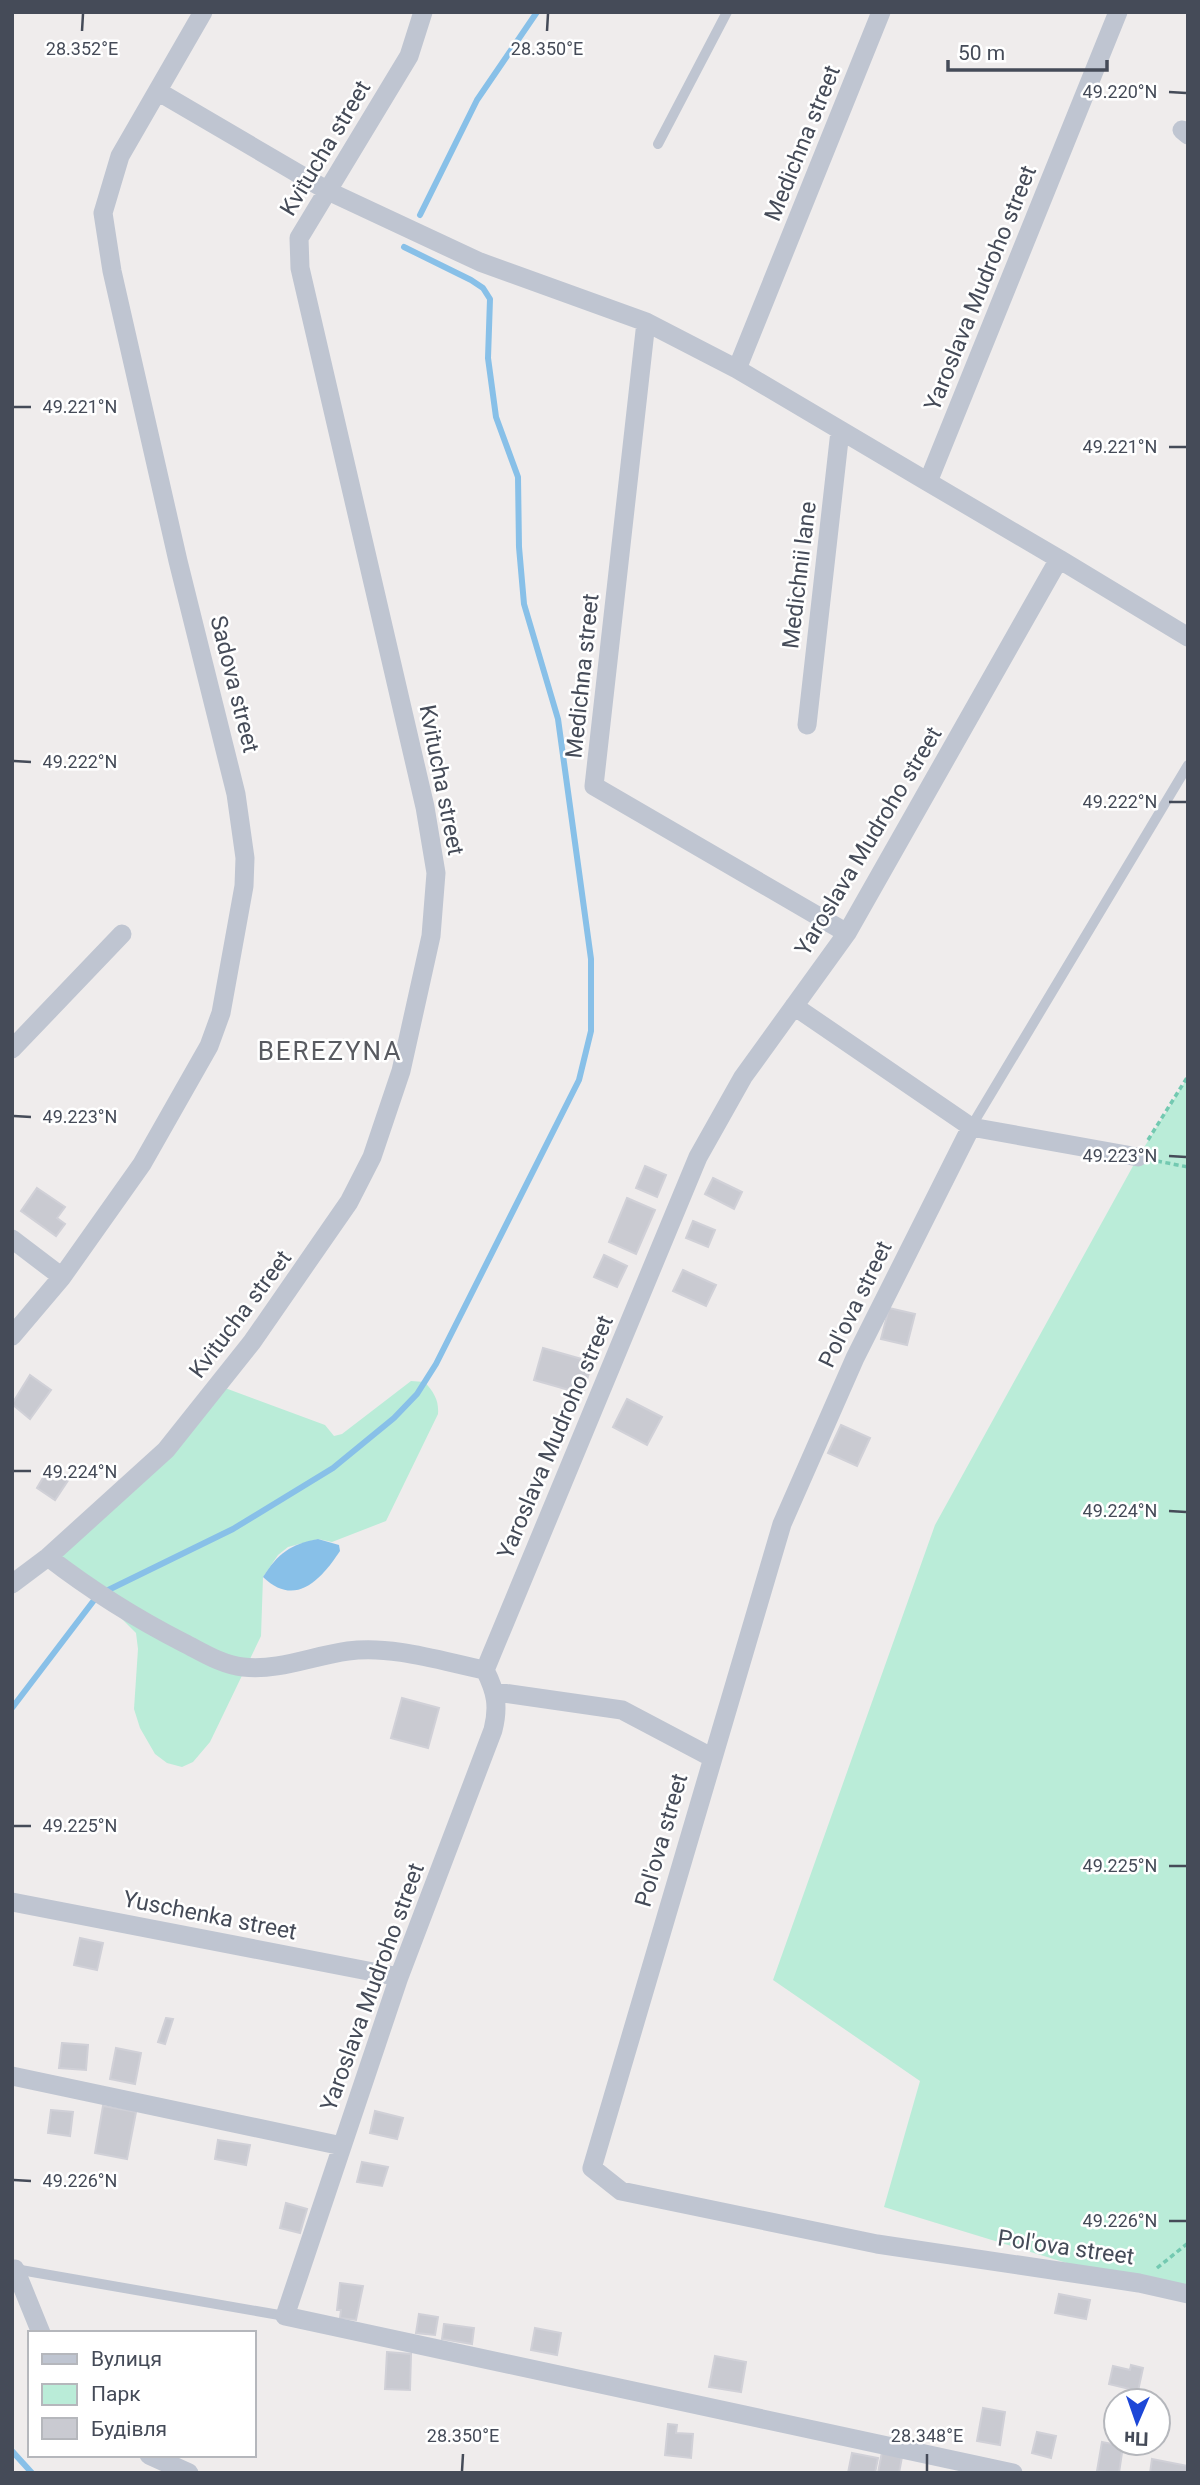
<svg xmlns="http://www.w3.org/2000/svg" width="1200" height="2485" font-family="Roboto,sans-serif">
<rect width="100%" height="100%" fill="#efecec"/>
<path fill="#baecd8" d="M1188 1077V2300L884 2207 920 2081 773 1980 935 1525 1138 1157Z
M411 1381 425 1382C434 1393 439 1400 438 1414L386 1521 332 1542 318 1539 288 1547 278 1555 263 1577 261 1636 210 1742 193 1762 182 1767 167 1763 155 1754 140 1728 134 1709 138 1649 136 1633 98 1595 48 1558 217 1385 325 1425 334 1436 342 1434Z"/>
<path fill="#88c0e8" d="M318 1539 339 1545 340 1551C322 1578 296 1609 263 1577 278 1553 291 1544 318 1539Z"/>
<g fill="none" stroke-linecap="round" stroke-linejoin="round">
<path stroke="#88c0e8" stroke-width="6" d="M420 215 477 100 537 12
M12 1708 98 1595 233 1529 333 1468 394 1418 417 1394 436 1364 579 1080 591 1031V959L558 719 524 604 519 547 518 477 496 417 488 358 490 299 483 288 471 280 404 247
M12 2451 32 2473"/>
</g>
<path fill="#c9cad1" stroke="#d0d0d7" stroke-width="2" d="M645 1166 666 1175 657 1197 636 1188Z
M713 1178 742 1192 734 1209 705 1194Z
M37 1188 65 1207 57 1218 65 1224 56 1236 21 1211Z
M627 1198 655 1210 636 1254 609 1242Z
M693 1221 715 1230 708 1247 686 1238Z
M604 1255 627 1266 617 1287 594 1277Z
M683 1270 716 1285 706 1306 673 1291Z
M889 1308 915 1314 907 1345 881 1339Z
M543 1348 592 1362 583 1394 534 1380Z
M30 1375 51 1390 30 1419 12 1404Z
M627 1399 662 1417 647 1445 613 1427Z
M841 1425 870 1438 857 1466 828 1453Z
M50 1466 69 1479 55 1500 37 1488Z
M402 1698 439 1708 428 1748 391 1738Z
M80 1938 103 1943 97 1970 74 1965Z
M166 2018 173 2019 165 2044 158 2042Z
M62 2043 88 2045 86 2070 59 2068Z
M116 2048 141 2053 135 2084 110 2079Z
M103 2106 136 2112 127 2159 95 2153Z
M51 2110 73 2112 70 2136 48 2133Z
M375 2111 403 2118 397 2139 370 2133Z
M218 2140 250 2145 246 2165 215 2159Z
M362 2162 388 2167 382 2186 357 2182Z
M286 2203 307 2209 300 2233 280 2228Z
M340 2283 363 2286 356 2320 340 2318 341 2310H337Z
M1059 2294 1090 2300 1086 2319 1055 2313Z
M419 2314 438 2317 435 2335 416 2333Z
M444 2324 474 2328 472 2344 442 2339Z
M535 2328 561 2333 557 2355 531 2350Z
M387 2352 411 2354 410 2390 385 2389Z
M715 2356 746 2362 741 2392 709 2387Z
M1131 2365 1143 2368 1138 2391 1109 2384 1113 2366 1130 2370Z
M983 2408 1005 2412 1000 2445 977 2441Z
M668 2424 677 2425 676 2433 693 2434 691 2458 665 2455Z
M1037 2432 1056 2436 1051 2458 1032 2453Z
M1102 2442 1123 2446 1119 2473 1097 2471Z
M882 2452 902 2457 899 2473H878Z
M852 2453 878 2458 875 2473H848Z
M1152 2459 1188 2466V2473H1150Z"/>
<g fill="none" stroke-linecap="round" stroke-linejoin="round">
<path stroke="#73c9b1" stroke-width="3.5" stroke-dasharray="5 3.5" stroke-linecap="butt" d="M1148 1140 1188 1076
M1157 1161 1188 1167
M1157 2268 1188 2243"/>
<path stroke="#bfc5d1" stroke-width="10" d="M658 144 727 12
M971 1127 1188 765
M15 2269 285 2316"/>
<path stroke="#bfc5d1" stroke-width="19" d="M159 92 328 191 480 262 646 322 737 369 928 482
M1182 130 1188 135
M646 322 594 786 847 933
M737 369 881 12
M1059 559 1188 637
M807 725 840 431
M794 1006 971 1127
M12 1049 122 934
M1138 1157 971 1127 855 1358 782 1524 592 2168 621 2191 877 2244 1139 2283 1188 2294
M12 1239 62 1277
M12 1336 62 1277 142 1164 209 1046 221 1013 244 886 245 858 236 794 178 561 112 271 103 213 120 156 203 12
M48 1557C92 1591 135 1618 184 1643 202 1652 222 1665 243 1667 279 1671 312 1656 348 1651 392 1645 441 1661 485 1670
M12 1584 48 1557 166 1450 252 1342 349 1202 372 1157 401 1071 431 936 436 873 425 807 300 268 299 238 409 56 423 12
M496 1692 622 1710 711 1757
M12 1902 399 1977
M12 2076 342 2146
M15 2269 41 2333
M149 2455 189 2473
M1013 2473 285 2316 399 1977 493 1730C499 1706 496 1692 485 1670L698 1157 743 1077 847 933 1059 559 928 482 1118 12"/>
</g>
<path fill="none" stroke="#454b58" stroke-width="2.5" d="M82 31 83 14M547 31 548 14M1169 92 1186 93M14 407H31M1169 447H1186M14 761 31 762M1169 802H1186M14 1116 31 1117M1169 1156 1186 1157M14 1471H31M1169 1511 1186 1512M14 1826H31M1169 1866H1186M14 2180 31 2181M1169 2221H1186M462 2471 463 2454M927 2471V2454"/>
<g text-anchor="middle" stroke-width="5" stroke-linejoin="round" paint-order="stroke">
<g font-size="23" fill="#454b58" stroke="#fff">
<text transform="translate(802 143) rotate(-68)" y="8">Medichna street</text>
<text transform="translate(325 148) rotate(-59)" y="8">Kvitucha street</text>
<text transform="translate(980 288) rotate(-68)" y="8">Yaroslava Mudroho street</text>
<text transform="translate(799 575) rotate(-83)" y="8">Medichnii lane</text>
<text transform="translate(582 676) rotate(-84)" y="8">Medichna street</text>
<text transform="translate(235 684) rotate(76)" y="8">Sadova street</text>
<text transform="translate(442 780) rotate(79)" y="8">Kvitucha street</text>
<text transform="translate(868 841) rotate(-59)" y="8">Yaroslava Mudroho street</text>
<text transform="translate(855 1304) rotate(-64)" y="8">Pol'ova street</text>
<text transform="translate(240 1314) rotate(-53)" y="8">Kvitucha street</text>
<text transform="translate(555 1437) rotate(-67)" y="8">Yaroslava Mudroho street</text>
<text transform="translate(661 1840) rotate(-74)" y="8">Pol'ova street</text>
<text transform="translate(210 1915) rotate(11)" y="8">Yuschenka street</text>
<text transform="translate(372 1987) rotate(-70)" y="8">Yaroslava Mudroho street</text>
<text transform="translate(1066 2247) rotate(8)" y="8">Pol'ova street</text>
</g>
<g font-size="26" letter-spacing="2" fill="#595b61" stroke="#fff">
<text x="330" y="1060">BEREZYNA</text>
</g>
</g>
<g font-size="18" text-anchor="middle" fill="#454b58" stroke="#fff" stroke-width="5" stroke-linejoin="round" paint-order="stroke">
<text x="82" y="55">28.352°E</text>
<text x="547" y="55">28.350°E</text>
<text x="1120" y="98">49.220°N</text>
<text x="80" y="413">49.221°N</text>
<text x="1120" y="453">49.221°N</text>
<text x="80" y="768">49.222°N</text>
<text x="1120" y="808">49.222°N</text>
<text x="80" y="1123">49.223°N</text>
<text x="1120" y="1162">49.223°N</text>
<text x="80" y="1478">49.224°N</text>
<text x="1120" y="1517">49.224°N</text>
<text x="80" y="1832">49.225°N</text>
<text x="1120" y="1872">49.225°N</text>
<text x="80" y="2187">49.226°N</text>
<text x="1120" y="2227">49.226°N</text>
<text x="463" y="2442">28.350°E</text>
<text x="927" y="2442">28.348°E</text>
</g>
<rect width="1200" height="2485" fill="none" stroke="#454b58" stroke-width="28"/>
<rect x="28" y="2331" width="228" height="126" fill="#ffffff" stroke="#b5b7bc" stroke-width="2"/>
<rect x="42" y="2354" width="35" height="10" fill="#bfc5d1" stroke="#b5b7bc" stroke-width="2"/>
<text x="91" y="2366" font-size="21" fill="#454b58">Вулиця</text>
<rect x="42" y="2384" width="35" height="21" fill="#baecd8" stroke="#b5b7bc" stroke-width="2"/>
<text x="91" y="2401" font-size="21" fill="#454b58">Парк</text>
<rect x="42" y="2418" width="35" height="21" fill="#c9cad1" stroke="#b5b7bc" stroke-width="2"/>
<text x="91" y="2436" font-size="21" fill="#454b58">Будівля</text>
<g transform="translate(1137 2422) rotate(182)"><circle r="33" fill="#ffffff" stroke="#b5b7bc" stroke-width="2"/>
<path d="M0-5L12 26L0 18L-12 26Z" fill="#1d47d7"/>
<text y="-10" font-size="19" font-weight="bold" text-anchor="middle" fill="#454b58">Пн</text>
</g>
<path d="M948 60v10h159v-10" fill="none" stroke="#454b58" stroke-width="3.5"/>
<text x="958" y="60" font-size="21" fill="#454b58" stroke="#ffffff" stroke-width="5" paint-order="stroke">50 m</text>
</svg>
